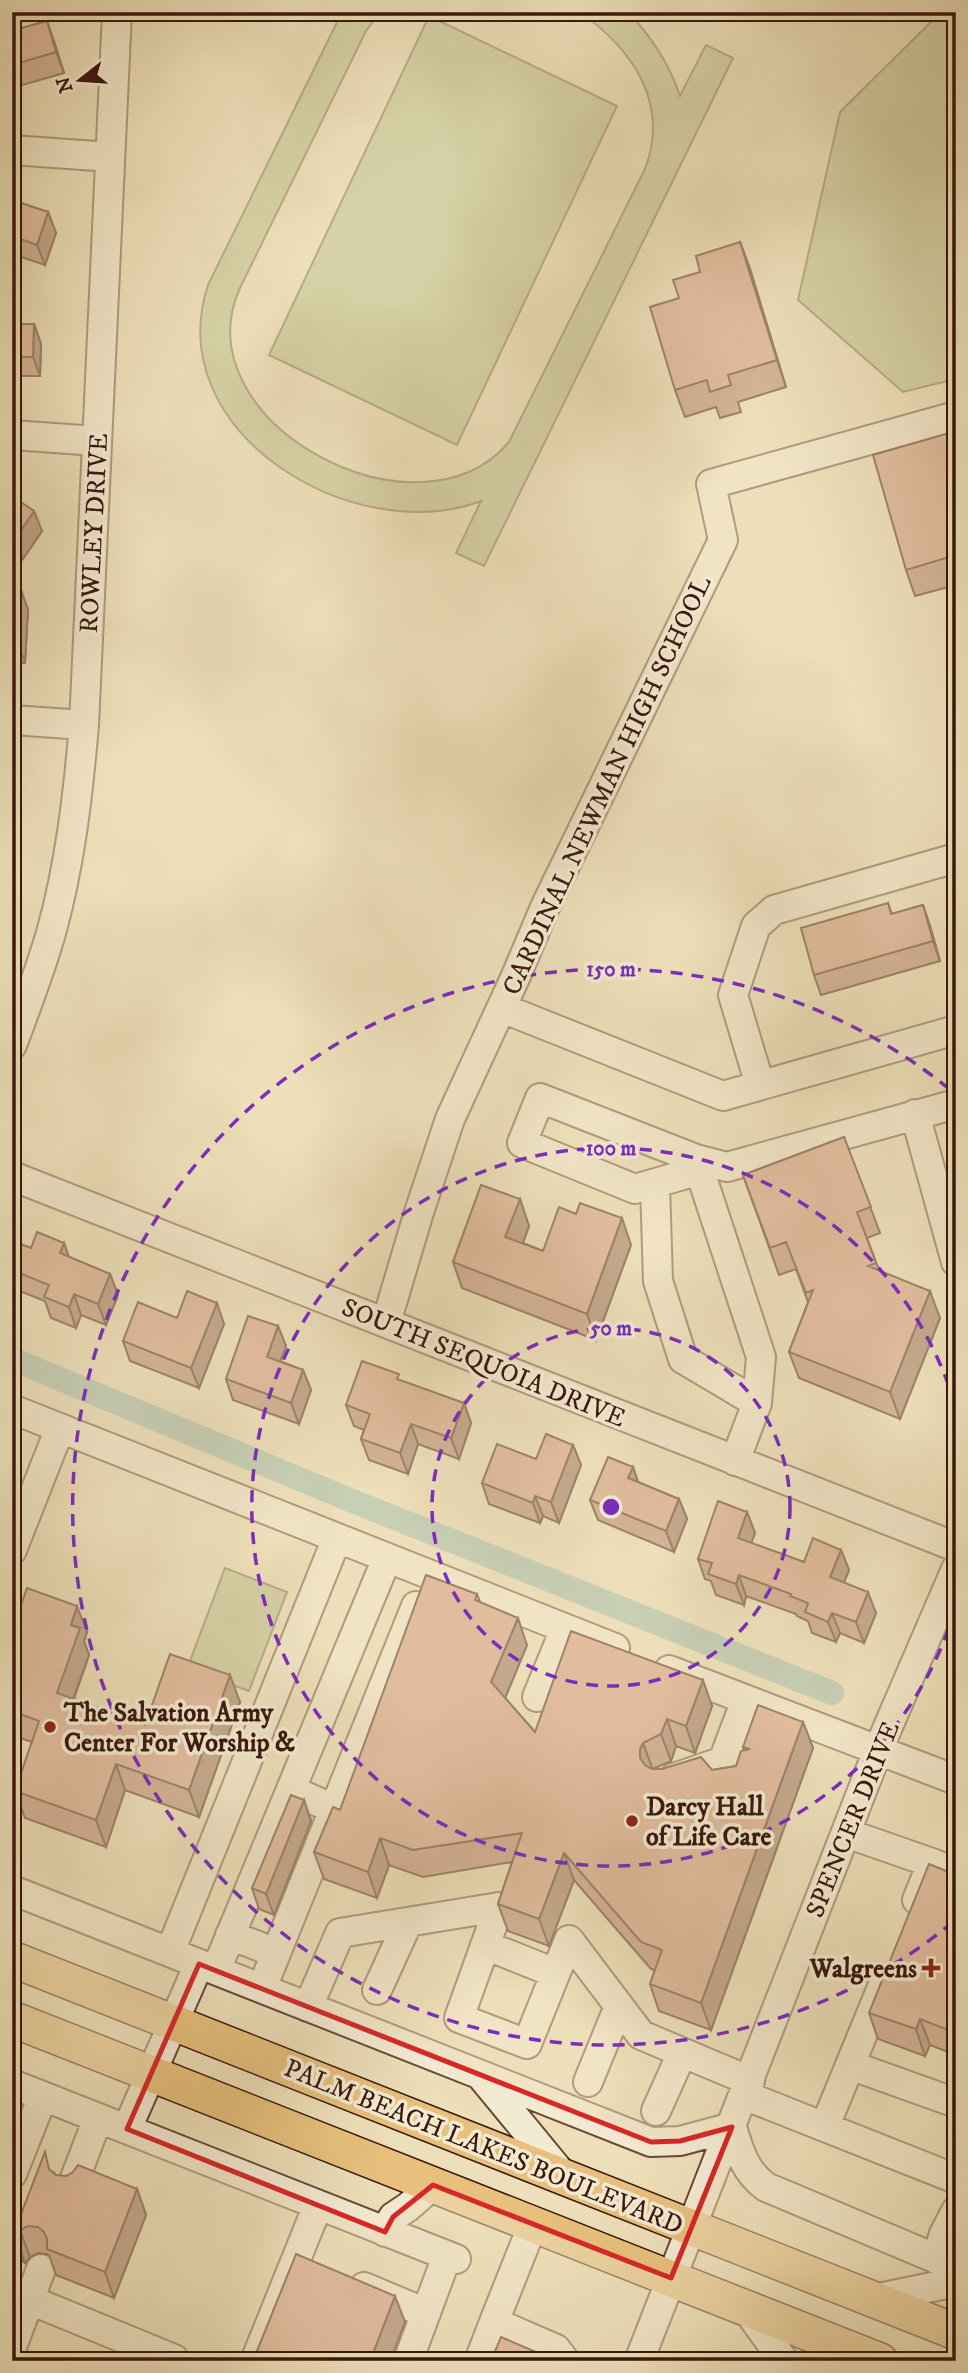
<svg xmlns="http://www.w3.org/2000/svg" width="968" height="2373" font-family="'IM FELL DW Pica',serif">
<rect width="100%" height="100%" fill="#eddfb9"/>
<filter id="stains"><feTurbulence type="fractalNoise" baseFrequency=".00286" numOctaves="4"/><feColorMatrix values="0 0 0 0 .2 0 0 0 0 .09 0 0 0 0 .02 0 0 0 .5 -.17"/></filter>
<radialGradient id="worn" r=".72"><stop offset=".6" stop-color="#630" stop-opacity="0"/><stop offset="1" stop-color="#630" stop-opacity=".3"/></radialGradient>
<path fill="#bac18e" stroke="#7a6c4c" stroke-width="2" d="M342 12H380L366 31 239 290C182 423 419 549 509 442L645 169C670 103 633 50 580 12H628C652 37 669 63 680 96L706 45 733 58 484 566 456 553 481 501C355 549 159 433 208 285Z
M941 12H956V379L903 392 798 300 840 112Z
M429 16 617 106 457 445 269 355Z
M225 1568 287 1592 249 1691 187 1669Z"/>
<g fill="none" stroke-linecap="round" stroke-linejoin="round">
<path stroke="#99bdaf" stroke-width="24" d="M12 1359 345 1498 832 1693"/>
<g stroke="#674936" stroke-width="32">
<path id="minor" d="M12 150 110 157
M12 435 97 441
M12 720 84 725
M502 1008 723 1096 956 1030
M12 1045C26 1008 40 971 51 933 70 865 78 795 84 725L117 12
M760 1085 733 995 756 926 774 910 956 858
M915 1114 956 1262
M696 1159 761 1357 757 1403 735 1461
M700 1170 635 1189 522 1143 540 1098 696 1159 727 1167 956 1104
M12 1176 956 1547
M655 1184 658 1281 683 1359 757 1403
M386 1323 419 1212 450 1119 515 978 546 905 723 540 711 484 956 416
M12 1409 615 1648
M12 1550 60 1428
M669 1670 956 1780
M537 1697 565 1629
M674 1778 723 1761 746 1700
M291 1790 334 1809
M846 1833 932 1863
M12 1890 651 2142 680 2141 732 2127
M917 1900 932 1863 956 1873
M230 1935 276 1953
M485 1945 555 1973
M170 1952 337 1538
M216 1970 387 1558
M262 1988 416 1606
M377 1990 408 1922
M308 2007 340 1933 499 1907 459 2018 527 2044 569 1940 641 2035 750 2081
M850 2065 956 2103
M482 2077 565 2178
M588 2082 619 2006
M12 2084 456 2259
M744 2095 956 2179
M656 2111 682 2053
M825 2126 885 1980
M732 2127C739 2151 745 2172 766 2187L956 2267
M127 2129 199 1964
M12 2174 43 2096
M72 2186 98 2118
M533 2224 494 2322 556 2349 565 2361
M385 2232 393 2217 408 2207 433 2185
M936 2259 944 2234 956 2211
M364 2287 426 2313
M874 2299 956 2282
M30 2300 174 2359V2361
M745 2307 784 2361
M12 2347 41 2269
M255 2361 318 2205
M408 2361 447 2256
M479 2361 494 2322
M639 2361 878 1750 956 1569"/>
</g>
<g stroke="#3a170b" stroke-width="38">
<path id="major" d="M12 1959 956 2332
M12 2019 880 2361"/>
</g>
<use href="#minor" stroke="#f3ead2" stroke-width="28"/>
<use href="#major" stroke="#e6c07c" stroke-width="35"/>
</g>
<path fill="#b57f6c" stroke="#3a170b" stroke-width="2" d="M12 12H13L19 29 47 21 64 73 12 88Z
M12 200 48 212 56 233 45 265 15 255 12 265Z
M740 242 750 269 786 387 738 402 741 412 720 418 716 407 685 417 675 390 679 298 700 272Z
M12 309 14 315V324H34L41 344 40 376H12Z
M956 431V585L915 596 906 570Z
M12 496 42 531 23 559 12 552Z
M12 589 21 590 28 610 25 663H12Z
M888 903 892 914 923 905 930 926 940 961 821 995 814 975Z
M844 1137 880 1233 867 1238 879 1270 940 1318 900 1419 799 1378 789 1352 808 1302 796 1269 779 1275 743 1175Z
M520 1199 529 1226 523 1243 543 1251 576 1214 631 1245 596 1340 462 1288 453 1262Z
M12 1241 31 1248 64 1243 69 1257 110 1274 118 1295 106 1325 81 1315 76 1328 51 1318 45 1301 12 1288Z
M177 1318 224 1324 199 1388 130 1361 123 1341Z
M278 1326 286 1346 280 1361 303 1370 311 1390 299 1424 233 1400 226 1379Z
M401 1381 464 1403 471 1423 459 1459 418 1444 408 1474 369 1460 361 1439 364 1430 354 1426 346 1405Z
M573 1445 581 1465 559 1523 543 1516 540 1523 489 1504 482 1483Z
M633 1467 638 1482 679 1499 687 1519 674 1552 598 1520 590 1500Z
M747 1512 755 1533 751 1543 804 1562 841 1550 849 1570 844 1582 876 1613 864 1643 840 1633 836 1642 812 1633 808 1621 797 1616 796 1614 746 1596 744 1605 716 1595 711 1581 705 1579 698 1559Z
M477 1594 480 1602 527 1645 505 1698 535 1732 712 1706 695 1753 676 1746 671 1761 653 1769 712 1770 736 1766 744 1750 743 1747 803 1722 813 1748 711 2030 659 2011 650 1984 655 1970 651 1969 574 1880 549 1946 508 1931 498 1904 512 1862 423 1877 389 1865 377 1898 324 1879 314 1852Z
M12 1630 87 1632 84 1641 89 1655 74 1699 145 1725 240 1702 199 1817 125 1790 106 1847 25 1818 15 1791 32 1742 12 1735Z
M304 1800 311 1821 274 1915 259 1909 252 1888Z
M956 1875V2055L930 2045 925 2056 878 2039 869 2013Z
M53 2172 56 2175 137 2189 146 2215 114 2298 56 2275 49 2255 47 2254 38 2253 30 2257 25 2263 23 2262 13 2235Z"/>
<path fill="#946858" stroke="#3a170b" stroke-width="2" d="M47 21 54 41 64 73 56 52Z
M48 212 56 233 45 265 37 245Z
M740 242 750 269 786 387 777 360Z
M12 247 15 255 12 265Z
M12 309 14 315V343L12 339Z
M34 324 41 344 40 376 33 357Z
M34 511 42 531 23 559 15 539Z
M21 590 28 610 25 663 18 643Z
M923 905 930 926 940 961 933 941Z
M520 1199 529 1226 515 1264 505 1237Z
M622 1218 631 1245 596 1340 587 1314Z
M64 1243 71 1264 60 1253Z
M110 1274 118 1295 106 1325 98 1304Z
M930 1291 940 1318 900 1419 890 1392Z
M74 1294 81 1315 76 1328 69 1307Z
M217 1303 224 1324 199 1388 191 1368Z
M278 1326 286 1346 274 1377 267 1357Z
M303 1370 311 1390 299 1424 291 1403Z
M464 1403 471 1423 459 1459 451 1438Z
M411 1424 418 1444 408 1474 400 1453Z
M573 1445 581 1465 559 1523 551 1502Z
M633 1467 640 1488 628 1478Z
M535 1496 543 1516 540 1523 533 1503Z
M679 1499 687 1519 674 1552 666 1531Z
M747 1512 755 1533 745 1559 738 1538Z
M841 1550 849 1570 838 1597 830 1577Z
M739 1575 746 1596 744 1605 736 1584Z
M868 1592 876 1613 864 1643 856 1622Z
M77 1606 87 1632 84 1641 89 1655 66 1719 57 1693 71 1625Z
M832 1613 840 1633 836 1642 828 1622Z
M518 1618 527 1645 501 1708 491 1682Z
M230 1675 240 1702 199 1817 189 1790Z
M703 1680 712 1706 695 1753 686 1726Z
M667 1719 676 1746 671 1761 661 1734Z
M803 1722 813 1748 711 2030 701 2003Z
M643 1743 653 1770 650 1785 640 1758V1749Z
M116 1764 125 1790 106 1847 96 1820Z
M304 1800 311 1821 274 1915 266 1894Z
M380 1838 389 1865 377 1898 368 1872Z
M564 1853 574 1880 549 1946 539 1919Z
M920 2019 930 2045 925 2056 916 2029Z
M137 2189 146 2215 114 2298 105 2272Z
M20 2230 30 2257 25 2263 16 2236Z
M12 2253 21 2276 12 2299Z
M395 2296 405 2322 390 2361H370Z"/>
<path fill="#d3947d" stroke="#3a170b" stroke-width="2" d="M12 12 18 29 47 21 56 52 12 65Z
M12 200 48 212 37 245 12 236Z
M740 242 777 360 728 375 731 385 710 392 707 380 675 390 650 307 679 298 673 280 700 272 696 256Z
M12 324H34L33 357H12Z
M956 431V555L906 570 873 455Z
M12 496 34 511 15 539 12 537Z
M12 589 21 590 18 643H12Z
M888 903 891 914 923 905 933 941 814 975 801 928Z
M844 1137 871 1207 857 1212 876 1263 868 1266 930 1291 890 1392 789 1352 813 1290 806 1293 786 1242 770 1248 743 1175Z
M481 1185 520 1199 505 1237 543 1251 559 1207 576 1214 580 1203 622 1218 587 1314 453 1262Z
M37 1232 64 1243 60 1253 110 1274 98 1304 74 1294 69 1307 44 1297 49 1285 12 1270V1241L31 1248Z
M187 1291 217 1303 191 1368 123 1341 138 1302 177 1318Z
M248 1316 278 1326 267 1357 303 1370 291 1403 226 1379Z
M362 1361 399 1374 397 1379 464 1403 451 1438 411 1424 400 1453 361 1439 370 1414 346 1405Z
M546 1434 573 1445 551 1502 535 1496 533 1503 482 1483 497 1444 536 1459Z
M608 1457 633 1467 628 1478 679 1499 666 1531 590 1500Z
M718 1501 747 1512 738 1538 804 1562 813 1538 841 1550 830 1577 868 1592 856 1622 832 1613 828 1622 805 1612 808 1603 790 1596 791 1594 739 1575 736 1584 708 1574 712 1563 698 1559Z
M426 1575 477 1594 475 1600 518 1618 491 1682 535 1732 571 1631 703 1680 686 1726 667 1719 661 1734 643 1743 640 1749V1758L645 1765 652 1769H662L701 1757 712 1770 736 1766 741 1751 750 1749 743 1747 758 1705 803 1722 701 2003 650 1984 662 1950 641 1942 564 1853 539 1919 498 1904 522 1833 413 1850 380 1838 368 1872 314 1852 333 1807 340 1810Z
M27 1588 77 1606 71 1625 80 1628 57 1693 145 1725 170 1654 230 1675 189 1790 116 1764 96 1820 15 1791 39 1721 12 1711V1630Z
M291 1795 304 1800 266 1894 252 1888Z
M929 1864 956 1875V2033L920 2019 916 2029 869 2013Z
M45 2152 49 2169 56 2175 66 2176 73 2172 78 2165 137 2189 105 2272 47 2249V2239L44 2232 38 2227 28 2226 20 2230 16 2236 13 2235Z
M296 2254 395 2296 370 2361H253Z
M501 2337 543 2355 547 2361H491Z"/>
<path d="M0 0H968V2373H0ZM199 1964 651 2142 680 2141 732 2127 671 2278 433 2185 393 2217 385 2232 127 2129Z" fill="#eddfb9" fill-opacity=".55" fill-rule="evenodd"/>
<path fill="none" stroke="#d62828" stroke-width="5" stroke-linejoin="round" d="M199 1964 651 2142 680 2141 732 2127 671 2278 433 2185 393 2217 385 2232 127 2129Z"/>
<g fill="none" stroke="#7b2cbf" stroke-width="3.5" stroke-dasharray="12 9">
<circle cx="611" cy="1507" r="179"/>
<path d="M955 1609A359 359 0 1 1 955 1405"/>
<path d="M953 1922A538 538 0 1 1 953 1092"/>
</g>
<g fill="#8f2418" stroke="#f3ead2" stroke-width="2.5">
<circle cx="50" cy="1727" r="7"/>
<circle cx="632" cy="1821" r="7"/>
<path d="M927.5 1957.5h7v7h7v7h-7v7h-7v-7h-7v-7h7z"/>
</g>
<g text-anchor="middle" stroke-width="7" stroke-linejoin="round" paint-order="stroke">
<g font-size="26" fill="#3a170b" stroke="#f3ead2">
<text transform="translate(93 533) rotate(-87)" y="9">ROWLEY DRIVE</text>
<text transform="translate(606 785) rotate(-65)" y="9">CARDINAL NEWMAN HIGH SCHOOL</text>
<text transform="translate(484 1362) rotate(22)" y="9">SOUTH SEQUOIA DRIVE</text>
<text transform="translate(852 1819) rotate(-68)" y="9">SPENCER DRIVE</text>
<text transform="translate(484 2146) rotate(22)" y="9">PALM BEACH LAKES BOULEVARD</text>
</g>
<g font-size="26" font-weight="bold" fill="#3a170b" stroke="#f3ead2" text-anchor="start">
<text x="64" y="1721">The Salvation Army<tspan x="64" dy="30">Center For Worship &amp;</tspan></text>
<text x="646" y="1815">Darcy Hall<tspan x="646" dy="30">of Life Care</tspan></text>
<text x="917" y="1977" text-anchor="end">Walgreens</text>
</g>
</g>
<circle cx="611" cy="1507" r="10" fill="#7b2cbf" stroke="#f3ead2" stroke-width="3.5"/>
<g font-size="21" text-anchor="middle" font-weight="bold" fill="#7b2cbf" stroke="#f3ead2" stroke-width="7" stroke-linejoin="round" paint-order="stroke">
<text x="611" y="976">150 m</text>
<text x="611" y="1155">100 m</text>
<text x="611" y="1335">50 m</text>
</g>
<rect width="968" height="2373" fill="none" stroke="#eddfb9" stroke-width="42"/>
<rect x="14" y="14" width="940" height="2345" fill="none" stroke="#3a170b" stroke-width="3.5"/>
<rect x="21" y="21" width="926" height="2331" fill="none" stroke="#3a170b" stroke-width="2"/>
<g transform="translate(80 80) rotate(253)" stroke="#f3ead2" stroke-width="5" paint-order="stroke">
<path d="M0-5L12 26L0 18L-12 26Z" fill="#3a170b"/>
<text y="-10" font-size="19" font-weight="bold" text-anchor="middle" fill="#3a170b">N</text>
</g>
<rect width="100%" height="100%" filter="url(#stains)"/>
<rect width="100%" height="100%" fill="url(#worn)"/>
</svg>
